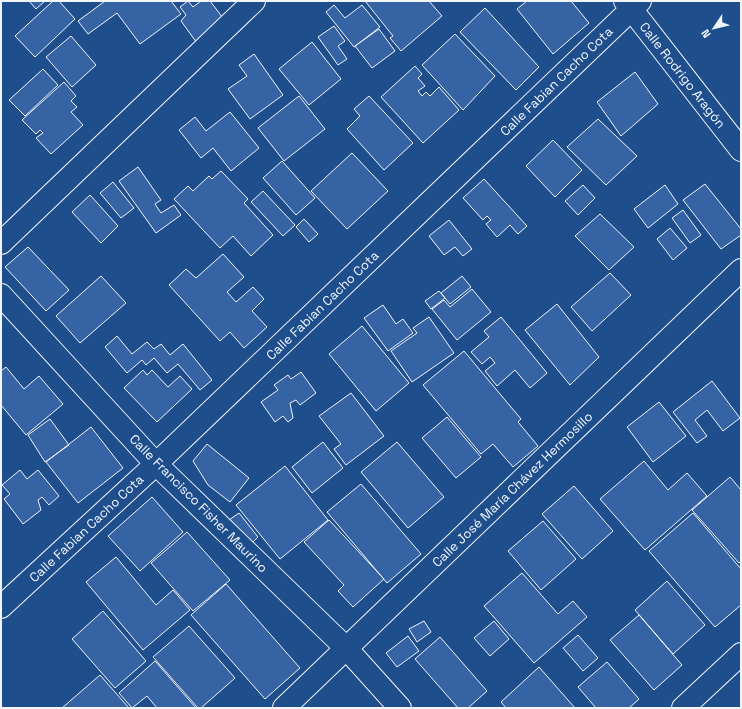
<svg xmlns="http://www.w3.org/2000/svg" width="742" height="709" font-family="'Space Grotesk',sans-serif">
<rect width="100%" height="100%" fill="#1f4e8c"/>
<path fill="#3563a3" stroke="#f2f6ff" d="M29 1H45L36 9Z
M53 1H59L75 19 35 57 15 36Z
M105 1H171L181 14 140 44 117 13 88 34 78 21Z
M188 1 193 7 201 1H210L226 22 197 43 181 21 186 15 180 7Z
M365 1H429L442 16 401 51 390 38 393 36Z
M527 1H571L589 23 553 54 517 9Z
M334 5 345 18 362 5 380 27 354 47 326 12Z
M485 8 539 67 516 90 460 32Z
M334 26 345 41 338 46 347 59 338 65 318 37Z
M379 29 395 51 372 68 355 46Z
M455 34 495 76 463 110 422 65Z
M71 36 96 65 72 87 46 57Z
M312 42 341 79 309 105 279 69Z
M254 54 283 95 250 119 228 89 247 76 239 65Z
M415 66 422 74 418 78 425 86 418 91 422 96 426 92 430 96 439 87 459 110 423 143 381 97Z
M43 69 58 85 25 116 9 100Z
M635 72 658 104 621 136 597 102Z
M64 82 76 96 71 101 77 107 71 112 83 125 51 154 36 138 43 133 40 130 36 134 22 120Z
M299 96 325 129 284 161 258 128Z
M369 96 413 143 384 170 347 129 360 116 354 109Z
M230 112 259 148 231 171 213 148 201 158 179 130 195 117 206 131Z
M598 119 637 156 606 185 567 147Z
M553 140 582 170 555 197 526 166Z
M352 153 388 191 347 229 311 191Z
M282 161 315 198 296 215 263 178Z
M138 167 161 200 155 204 161 213 174 205 181 215 156 233 119 181Z
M221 171 248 199 244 203 273 235 251 256 233 236 220 248 174 199 188 186 193 191 209 176 212 179Z
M484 179 527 226 518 234 510 225 497 237 486 224 491 220 487 216 483 220 463 198Z
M113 182 134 208 121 218 100 193Z
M705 184 741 229V235L721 249 683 200Z
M583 185 595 198 578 215 565 201Z
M665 185 678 204 648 228 634 209Z
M263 191 295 225 283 236 251 202Z
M90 195 118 226 101 243 72 212Z
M683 210 701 235 690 243 672 218Z
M600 214 634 247 609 270 575 236Z
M304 219 318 234 309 242 296 227Z
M449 220 472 249 463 256 455 247 444 255 429 236Z
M670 228 687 248 673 260 657 239Z
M28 247 69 290 46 311 5 267Z
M223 254 244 277 227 292 236 302 253 287 264 299 252 311 267 327 244 348 230 332 220 341 169 285 186 269 196 278Z
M610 273 631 295 592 331 571 307Z
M101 276 126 303 80 343 56 316Z
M462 276 471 287 450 304 441 293Z
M472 289 491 312 457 340 432 309 444 300 450 307Z
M439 291 445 298 431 309 425 301Z
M557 304 599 357 570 385 525 330Z
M383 305 396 324 403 319 413 333 388 351 364 318Z
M429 317 454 353 412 382 391 351 417 333 413 328Z
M501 317 547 373 530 388 515 370 497 386 485 371 495 363 490 357 482 364 471 352 489 337 484 331Z
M362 326 409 383 376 411 329 354Z
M117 336 132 354 147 342 154 349 161 344 170 355 183 344 212 380 200 390 178 364 167 373 154 358 146 365 142 360 127 373 105 347Z
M464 351 521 419 518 422 538 446 513 467 493 444 481 454 423 385Z
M6 367 24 389 39 376 63 404 26 435 1 405V371Z
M143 370 147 375 152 370 168 387 180 376 192 389 157 422 124 388Z
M301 372 316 393 300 405 296 400 290 403 293 418 288 422 283 416 275 422 261 402 278 390 274 385 288 375 291 379Z
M712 381 740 418 723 431 707 410 695 420 707 436 697 443 673 412Z
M351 393 384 436 346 465 334 449 341 444 319 416Z
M659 402 686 436 653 462 627 427Z
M447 417 481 457 456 478 422 438Z
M50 419 69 445 45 462 28 435Z
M91 427 123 468 78 503 46 462Z
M323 442 343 468 312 493 292 467Z
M397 442 444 497 408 528 361 472Z
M207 444 249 478 230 502 208 485 193 461Z
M644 461 668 490 687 473 707 496 645 550 600 499Z
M285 466 328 520 280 559 236 505Z
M20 470 27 479 38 470 59 496 49 505 42 497 38 500 41 510 23 524 4 499 10 494 2 485Z
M730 477 741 490V561L739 563 692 510Z
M361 484 421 554 387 583 327 512Z
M574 486 613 531 582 559 542 514Z
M152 497 183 532 140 571 108 536Z
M239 513 258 537 250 545 229 520Z
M693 513 741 569V605L715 627 649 551Z
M329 520 384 579 353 607 338 591 344 585 304 542Z
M543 521 576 559 541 590 508 551Z
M187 532 230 580 193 611 151 563Z
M116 557 156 605 173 590 190 610 143 650 86 582Z
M522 573 558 614 573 601 587 617 534 663 484 606Z
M667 581 705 625 673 654 635 610Z
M226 584 300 668 265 699 191 615Z
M103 611 146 661 115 688 72 639Z
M639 615 682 665 654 690 610 640Z
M424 621 431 632 417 642 409 629Z
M494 621 509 639 490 656 474 638Z
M189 626 235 678 201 708H198L153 657Z
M578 635 598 658 583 671 563 648Z
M408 636 419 651 397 667 386 653Z
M440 637 487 691 468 708H458L415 659Z
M155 661 196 708H157L147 696 132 708 119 693Z
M607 662 639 699 629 708H596L578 687Z
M539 667 575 708H506L501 702Z
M100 675 129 708H62Z"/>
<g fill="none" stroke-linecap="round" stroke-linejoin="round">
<g stroke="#f2f6ff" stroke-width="24">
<path id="minor" d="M625 1 741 150
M1 243 254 1
M1 607 156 464 640 1
M284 708 741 270
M683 708 741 654"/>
</g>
<g stroke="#f2f6ff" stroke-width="24">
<path id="tertiary" d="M1 295 156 464 346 648 400 708"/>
</g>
<use href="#minor" stroke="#1f4e8c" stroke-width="22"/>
<use href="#tertiary" stroke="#1f4e8c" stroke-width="22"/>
</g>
<g text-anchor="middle" stroke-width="3" stroke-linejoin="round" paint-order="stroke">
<g font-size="13" fill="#f2f6ff" stroke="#1f4e8c">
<text transform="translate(683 75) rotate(52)" y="5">Calle Rodrigo Aragón</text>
<text transform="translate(556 81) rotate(-44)" y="5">Calle Fabian Cacho Cota</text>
<text transform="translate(322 305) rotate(-44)" y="5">Calle Fabian Cacho Cota</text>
<text transform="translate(512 489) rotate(-44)" y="5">Calle José María Chávez Hermosillo</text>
<text transform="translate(199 503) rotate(45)" y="5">Calle Francisco Fisher Maurino</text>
<text transform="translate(86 528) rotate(-43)" y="5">Calle Fabian Cacho Cota</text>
</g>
</g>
<rect width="742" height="709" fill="none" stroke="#f2f6ff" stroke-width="4"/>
<g transform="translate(714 28) rotate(235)" stroke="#1f4e8c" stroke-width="3" paint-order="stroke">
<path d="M0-3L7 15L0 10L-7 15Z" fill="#f2f6ff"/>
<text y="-6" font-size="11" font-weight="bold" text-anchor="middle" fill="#f2f6ff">N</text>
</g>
</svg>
